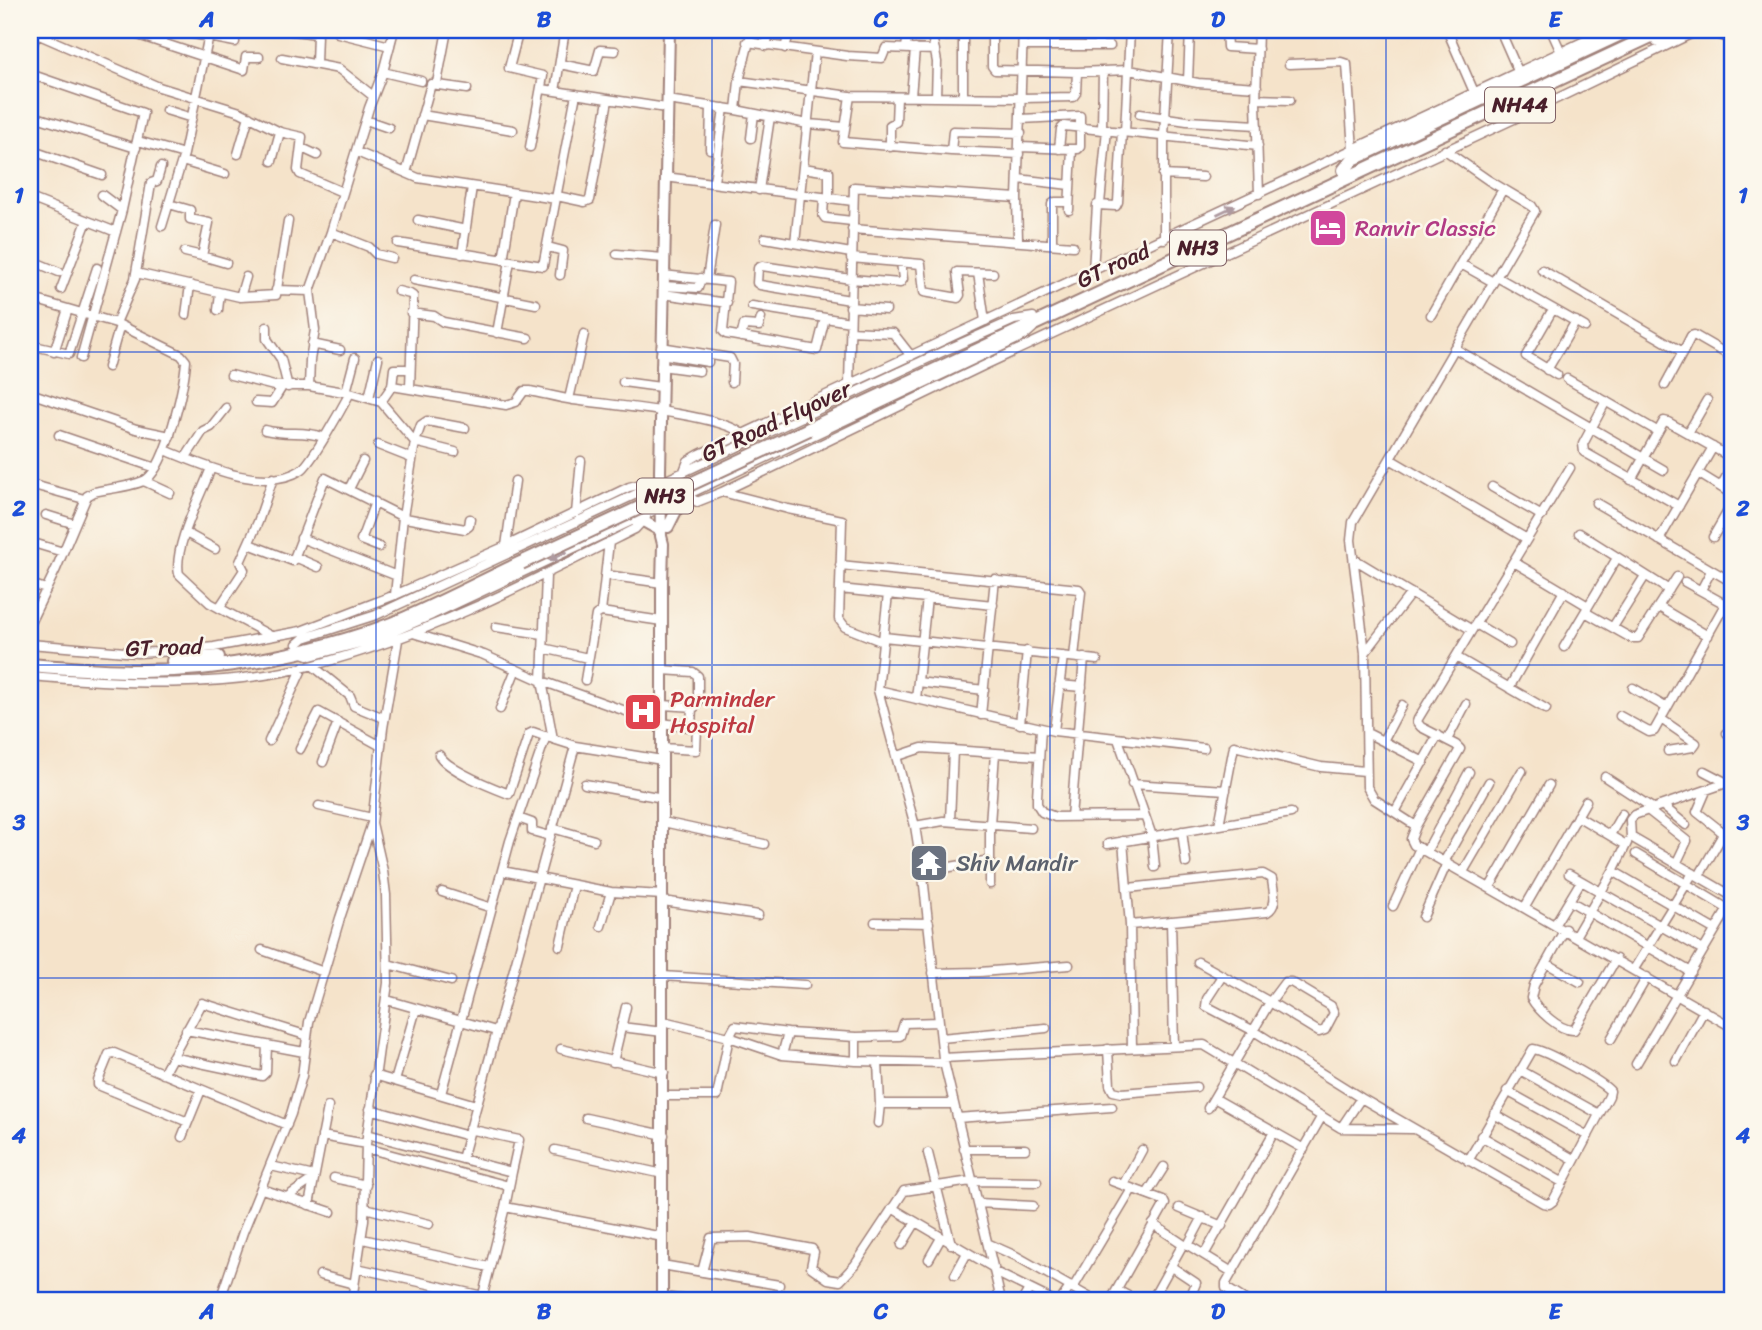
<svg xmlns="http://www.w3.org/2000/svg" width="1762" height="1330" font-family="Sriracha,sans-serif">
<rect width="100%" height="100%" fill="#fbf7ec"/>
<filter id="ink" filterUnits="userSpaceOnUse"><feTurbulence type="fractalNoise" baseFrequency=".0143" numOctaves="2"/><feDisplacementMap in="SourceGraphic" scale="14" xChannelSelector="R" yChannelSelector="G"/><feConvolveMatrix kernelMatrix="1 2 1 2 8 2 1 2 1" color-interpolation-filters="sRGB"/></filter>
<filter id="wash" filterUnits="userSpaceOnUse"><feTurbulence type="fractalNoise" baseFrequency=".00686" numOctaves="4" result="noise"/><feDisplacementMap in="SourceGraphic" scale="28" xChannelSelector="R" yChannelSelector="G"/><feGaussianBlur stdDeviation="1.57" result="paint"/><feColorMatrix in="noise" values="0 0 0 0 0 0 0 0 0 0 0 0 0 0 0 0 0 1.4 0 .05"/><feComposite in="paint" operator="in"/></filter>
<g filter="url(#wash)">
<rect width="100%" height="100%" fill="#f5e3ca"/>
</g>
<g filter="url(#ink)">
<g fill="none" stroke-linecap="round" stroke-linejoin="round">
<g stroke="#a0817a" stroke-width="11">
<path id="minor" d="M123 30 244 70 246 57H259
M173 30 235 42
M285 30 317 34 316 63
M335 30 338 33 390 46
M394 30 383 72 369 108 331 232 310 291 315 330 310 360 309 386 350 393 381 402 415 442 403 517 395 595
M519 30 509 68 543 76 530 147
M931 30 937 62 936 97
M963 30V97
M992 30V66L995 70 1077 72 1129 70 1198 83 1257 87
M1226 30 1227 47 1258 49
M1258 30 1256 103 1259 194
M1447 30 1474 92
M1500 30 1518 71
M1551 30 1561 52
M37 34 159 87 240 112 280 132 302 137 298 170 300 174 342 192
M946 36 963 35
M747 42 847 56 882 58 886 48 935 50
M766 46 770 30
M1023 46H1110
M785 48 790 30
M906 49 908 30
M30 51 38 31
M282 58 339 69 373 96
M560 64 594 71 600 50 615 51
M1289 64 1341 62 1347 64 1353 150
M383 72 421 81
M30 74 143 113 122 210 81 358
M739 81 752 30
M1188 81 1190 30
M437 83 447 30
M542 89 666 108
M555 91 565 30
M850 96 843 142 951 151 1019 154
M911 96 915 49
M1256 99 1290 100
M667 100 736 110 739 81 850 96 1022 98 1073 97 1076 93 1077 72
M166 110 192 118
M736 110 808 124 845 127
M1140 114 1187 121 1257 125
M30 115 136 148
M422 115 513 130
M366 120 389 128
M1102 129 1103 71
M1125 132 1130 30
M751 138 754 114
M138 141 184 154
M890 147V125L896 122 897 97
M1020 147 1072 149H1078L1080 147V116L1021 119
M302 148 317 155
M710 149 711 106
M1059 149 1061 129 1064 126 1258 146
M30 150 102 175
M1445 150 1488 180 1532 206 1535 211 1353 522 1351 540 1365 653 1367 787 1374 799 1416 826 1411 839 1414 845 1732 1027
M951 151 953 131 1021 133
M357 152 418 178 556 199
M238 154 249 116
M182 161 225 174
M272 161 280 132
M803 168 829 172V199
M406 173 431 84 467 89
M1163 175 1203 177
M665 177 853 201
M1018 179 1070 185
M714 182 724 108
M759 190 770 117
M102 195 122 210
M557 196 585 202 590 200 608 100
M30 198 116 232
M824 199 823 215 825 218 852 221
M169 204 190 210V219L209 223 202 256 226 263
M1100 204 1107 129
M1069 210 1072 149
M418 220 466 230
M162 226 184 154 210 30
M852 229 1073 246
M331 232 369 247 376 254 392 258
M765 238 851 253
M1164 239V136L1170 30
M1018 240 1017 198 1023 30
M398 243 543 266 576 94
M795 243 815 52
M1052 243V204L1055 202H1069
M548 247 563 251 560 275
M185 252 202 256
M462 254 472 187
M617 254 663 258
M851 258 921 264 924 292 958 298 960 295 957 272 993 273
M30 260 59 272
M503 260 514 193
M1461 264 1493 282
M1542 270 1683 352 1691 336 1694 335 1732 357
M1093 271 1097 205 1116 206 1118 202 1122 131
M136 273 240 297
M978 273 985 321
M663 275 728 282 723 331 726 334 817 350 825 318
M246 277 240 297 276 295 288 221
M1497 277 1585 327
M707 279 715 225
M414 280 536 304
M663 286 698 288 701 278
M61 289 87 221
M276 290 310 291
M398 291 410 294 413 296 410 388
M663 294 727 303
M30 298 116 323 181 355 186 361C184 387 167 463 147 479 137 486 107 489 94 492L87 496 56 569 30 623
M850 300 760 285 757 283 758 268 762 266 851 279 900 283 903 279 901 262
M752 306 850 322
M850 307 886 310
M1553 309 1526 356 1557 375
M218 310 220 293
M411 313 434 316 443 322 528 338
M186 315 190 285
M1431 315 1503 189
M116 323 135 279 151 183 157 181 161 167
M267 327V339L281 359 288 387
M850 331 893 333 911 356
M497 333 510 261
M741 337 744 325 759 326 761 318
M312 344 340 350
M30 345 69 354 97 268
M661 347 730 358 733 364 732 382
M1454 348 1664 470
M54 352 68 309
M661 354 708 362
M661 366 699 371
M108 367 120 325
M1547 370 1576 321
M231 375 274 386H309
M1567 379 1657 431
M623 382 660 387
M849 385 854 187 1017 198
M1665 385 1683 352
M392 386 506 405 516 402 524 391H530C545 394 559 398 573 400 604 404 724 415 742 434
M346 392 355 358
M30 393 136 429 170 436
M369 398 378 359
M569 399 584 334
M1606 401 1583 444 1584 452 1679 506
M256 402 272 403 282 387
M381 402 392 386 394 369H405
M265 430C287 436 303 430 323 437
M1688 433 1707 400
M59 435 156 468
M378 445 411 458
M165 450C200 464 264 494 301 470 311 464 343 406 350 393
M455 452 415 442 421 425 427 421 465 428
M186 457 203 431 211 427 226 408
M1390 459 1527 539
M211 468C201 495 173 547 179 574L210 603 271 636
M684 471 688 461 700 454 1608 30
M1698 473 1732 494
M1631 480 1664 421 1668 422 1732 458
M144 481 170 493
M30 484 84 499
M1721 486 1732 467
M1492 487 1542 516
M349 489 363 461
M722 492 788 509 842 520 839 619 845 627 883 642 878 690 915 826 923 876 943 1058 1001 1300
M687 495 697 502 722 492 985 365 1531 111 1699 30
M375 502 361 540 379 547
M1596 503 1732 582
M576 513 581 461
M46 515 75 524
M186 533 215 549
M1579 533 1669 590
M1713 537 1732 504
M301 538 397 576
M1659 540 1713 447
M30 542 63 552
M249 544 293 561 325 478 405 518 465 529 469 526 470 519
M506 546 515 481
M295 557 318 567
M1354 559 1472 630
M1514 562 1588 606
M840 565 1079 589 1081 592 1074 657
M546 575 542 681 553 739 575 746 662 760
M606 575 662 583
M1685 582 1725 604
M30 584 46 589
M840 589 993 605
M1701 590 1711 571
M1659 607 1708 636
M219 608 244 570 240 562 258 522 273 478
M601 612 662 621
M1585 612 1631 638H1638L1677 577
M1476 624 1510 644
M496 627 543 634
M1613 627 1645 576
M413 633 484 655 542 681 614 707 662 723 697 728 696 750 662 748
M884 637 1097 660
M883 640 888 594
M30 644 137 653 176 651 214 647 301 631 395 595 506 546 629 487 637 485 648 487
M297 644 304 638 376 615 944 351 1014 320 1033 317
M1564 647 1617 558
M543 648 588 658
M300 652 311 656 376 639 432 615 1024 336 1033 328
M1365 653 1411 593
M1456 657 1546 709
M313 666 350 696 354 706 384 718
M1732 666 1729 674 1732 677
M662 670 693 672 698 676V702L695 707 662 705
M30 676C123 684 222 689 314 665 427 636 532 581 635 529L646 517
M585 680 596 615 601 612 609 542
M918 682 984 690
M1059 685 1082 687
M1509 688 1564 591
M1633 688 1667 708
M878 690 1054 731 1204 748
M916 699 927 598
M500 709 516 669
M981 715 995 579
M1620 716 1649 732 1654 731 1732 592
M1661 719 1696 743 1693 747 1668 751
M1020 724 1027 651
M691 727 692 707
M1041 728 1037 797V804L1042 812 1055 817 1144 816
M1054 731 1063 656
M1367 733 1424 762
M1727 733 1732 736
M1118 739 1152 836 1155 867
M1447 740 1466 704
M269 741 303 667
M1383 741 1402 705
M300 749 319 712 381 746
M439 755C449 771 491 787 509 794L529 734 533 732 550 738
M898 756 922 748 1039 756
M323 762 338 722
M1704 771 1727 783
M1605 777 1654 809
M1732 781 1634 815 1630 820 1631 837 1732 896
M585 784 663 798
M1132 784 1226 790
M319 806 372 818
M1663 806 1686 825
M1649 811 1687 841 1677 862
M1395 812 1438 735
M1577 816 1626 845
M1071 817 1084 658
M518 818 532 823V831L550 836
M950 821 953 750
M663 822 764 844
M1219 825 1234 746 1321 767 1365 771
M915 826 943 821 1031 828
M1416 826 1460 749 1456 745 1421 727 1417 722 1418 719 1570 468
M552 828 594 840
M1182 831 1186 863
M1610 835 1622 814
M1123 841 1130 925 1132 1048
M1108 844 1291 813
M1426 852 1469 772
M1636 854 1728 909
M1444 862 1489 782
M502 871 611 892 663 895
M1613 871 1627 843
M1463 872 1522 771
M1569 874 1703 950
M923 876 935 874 939 869 990 860
M1699 876 1722 836 1721 831 1697 812 1706 791
M990 884V824L995 753
M1490 887 1549 785
M1128 888 1263 874 1272 879C1273 891 1279 905 1267 912L1130 925
M442 892 492 908
M663 901 758 915
M1570 901 1691 972
M1393 906 1420 848
M1525 907 1586 801
M1423 917 1447 863
M1171 921 1174 1046
M875 922 929 923
M1555 924 1581 881
M601 926 611 892
M1565 929 1534 985 1531 998C1538 1010 1559 1031 1574 1030L1616 959
M1576 935 1613 871 1715 930
M560 946 574 885
M262 950 324 972
M1198 962 1270 1002 1319 1032 1325 1030 1334 1013 1331 1006 1291 982H1285L1270 1002 1208 1108
M1546 963 1580 982
M388 964 451 981
M1634 969 1693 873
M933 973 980 972 1069 965
M663 976 805 985
M387 1000 496 1031
M663 1021 729 1037 782 1055 856 1061 944 1063
M621 1027 663 1032
M186 1030 304 1052
M856 1037 900 1036 904 1023 939 1022
M941 1038 1046 1028
M1611 1039 1647 977
M561 1049 664 1073
M1108 1049 1110 1085 1113 1091 1122 1093 1196 1087
M782 1055 788 1033
M172 1057 262 1076 266 1072 267 1045
M943 1058 1204 1045 1341 1128 1361 1098 1254 1031 1206 1006 1207 999 1222 976
M1676 1061 1704 1010
M613 1062 626 1007
M878 1062 880 1104 878 1123
M1636 1064 1732 902
M1520 1070 1599 1114
M163 1074 202 1003 305 1035
M374 1075 476 1105
M395 1081 416 1009
M1507 1091 1588 1136
M441 1094 510 841 546 736
M664 1096H717L729 1037 735 1026 788 1033 856 1037V1061
M1214 1098 1304 1149
M1361 1098 1543 1203 1549 1204 1553 1201 1609 1096 1610 1091C1601 1081 1545 1050 1533 1049L1468 1161
M880 1104H954
M370 1109 468 1136
M1494 1114 1575 1160
M586 1118 664 1135
M957 1118 1112 1107
M188 1122 98 1085V1081L109 1054 114 1053 287 1125
M1341 1128 1412 1129
M367 1134 512 1172 519 1140 469 1129
M322 1136 366 1144
M1481 1136 1562 1182
M182 1137 201 1090
M366 1148 509 1186
M964 1149H1025
M555 1150 663 1174
M928 1153 951 1244
M462 1159 575 746
M271 1166 314 1176
M512 1172 505 1207 663 1237
M334 1178 366 1185
M1123 1185 1142 1150
M262 1189 331 1212
M1147 1194 1164 1167
M287 1197 313 1179
M978 1203 1033 1206
M309 1205 328 1107
M365 1208 429 1224
M892 1208 994 1268
M1179 1208 1222 1226
M1203 1217 1188 1245 1232 1272
M367 1240 489 1267
M989 1244 1016 1256 1094 1300
M902 1245 916 1222
M1204 1255 1274 1132
M929 1259 941 1238
M662 1265 779 1285
M1172 1267 1196 1283 1189 1300
M361 1269 483 1296
M702 1272 711 1238 750 1237 812 1249 814 1252 811 1267 828 1279 840 1281 855 1265 904 1191 971 1181 1037 1182
M995 1272 1052 1300
M320 1275 354 1284
M955 1275 967 1253
M1073 1288 1132 1189
M1117 1290 1136 1300
M662 1297 690 1300
M30 1299 32 1300
M482 1299 505 1207
M220 1300 243 1232 291 1114 302 1076 309 1022 340 918 372 823
M352 1300 364 1220 366 1144 388 983 386 895 383 871 372 823 383 728 398 640
M528 1300 531 1298 543 1300
M1023 1300 1029 1289
M1061 1300 1070 1287
M1111 1300 1165 1204 1163 1200 1112 1181
M1152 1300 1183 1244 1153 1224
M1245 1300 1226 1288V1283L1322 1116"/>
</g>
<g stroke="#a0817a" stroke-width="14">
<path id="major" d="M643 521 661 531
M668 527 683 497
M662 1300V583L663 544 661 536 660 471 669 30"/>
</g>
<g stroke="#a0817a" stroke-width="16">
<path id="highway" d="M1714 30 1732 37
M1658 40 1680 30
M1344 170 1353 159 1364 154 1629 30
M809 429 1664 30
M173 661 218 657
M30 665C67 668 104 671 141 671 225 671 329 651 406 618 445 601 483 581 521 563"/>
</g>
<use href="#minor" stroke="#fff" stroke-width="8"/>
<use href="#major" stroke="#fff" stroke-width="10"/>
<use href="#highway" stroke="#fff" stroke-width="12"/>
<g stroke="#a0817a" stroke-width="16" stroke-linecap="butt">
<path id="highway-bridge" d="M521 563 809 429"/>
</g>
<use href="#highway-bridge" stroke="#fff" stroke-width="12"/>
</g>
<defs><path id="oneway-solid" d="M-6-.8H1V-3.2L6.5 0L1 3.2V.8H-6Z" transform="scale(1.75)"/></defs>
<g fill="#ae9aa0">
<use href="#oneway-solid" transform="translate(1226 210) rotate(-25)"/>
<use href="#oneway-solid" transform="translate(558 556) rotate(155)"/>
</g>
</g>
<path fill="none" stroke="#1d4ed8" stroke-width="2" stroke-opacity="0.55" d="M376 30V1300M712 30V1300M1050 30V1300M1386 30V1300M30 352H1732M30 665H1732M30 978H1732"/>
<defs>
<g id="hotel-square" transform="scale(2.0125)"><rect x="-9" y="-9" width="18" height="18" rx="4" fill="#d1479c" stroke="#fbf7ec"/><path d="M-6-4.5h1.5V1H6V5H4.5V3h-9V5H-6ZM-4 0a1.8 1.8 0 1 1 3.6 0ZM.5 0V-2.5h3Q6-2.5 6 0Z" fill="#fff"/></g>
<g id="hospital-square" transform="scale(2.0125)"><rect x="-9" y="-9" width="18" height="18" rx="4" fill="#e0444e" stroke="#fbf7ec"/><path d="M-5-5h3v3.5h4V-5h3V5h-3V1.5h-4V5h-3Z" fill="#fff"/></g>
<g id="temple-square" transform="scale(2.0125)"><rect x="-9" y="-9" width="18" height="18" rx="4" fill="#6b7280" stroke="#fbf7ec"/><path d="M0-6L5-2H3V0L6.5 2.5H4V6H1.5V3h-3V6H-4V2.5H-6.5L-3 0V-2H-5Z" fill="#fff"/></g>
</defs>
<g fill-rule="evenodd">
<use href="#hotel-square" x="1328" y="228"/>
<use href="#hospital-square" x="643" y="712"/>
<use href="#temple-square" x="929" y="863"/>
</g>
<g text-anchor="middle" stroke-width="5" stroke-linejoin="round" paint-order="stroke">
<g fill="#fbf7ec" stroke="#7f6065" stroke-width="2">
<rect x="1485" y="87.5" width="70" height="35" rx="5"/>
<rect x="1170" y="230.5" width="56" height="35" rx="5"/>
<rect x="637" y="478.5" width="56" height="35" rx="5"/>
</g>
<g font-size="21" font-weight="bold" fill="#4a1f2b">
<text x="1520" y="112">NH44</text>
<text x="1198" y="255">NH3</text>
<text x="665" y="503">NH3</text>
</g>
<g font-size="23" fill="#b23c85" stroke="#fbf7ec" text-anchor="start">
<text x="1355" y="236">Ranvir Classic</text>
</g>
<g font-size="23" fill="#4a1f2b" stroke="#fbf7ec">
<text transform="translate(1113 265) rotate(-25)" y="8">GT road</text>
<text transform="translate(776 421) rotate(-25)" y="8">GT Road Flyover</text>
<text transform="translate(164 647) rotate(-2)" y="8">GT road</text>
</g>
<g font-size="23" fill="#be3a42" stroke="#fbf7ec" text-anchor="start">
<text x="670" y="707">Parminder<tspan x="670" dy="26">Hospital</tspan></text>
</g>
<g font-size="23" fill="#5b616d" stroke="#fbf7ec" text-anchor="start">
<text x="956" y="871">Shiv Mandir</text>
</g>
</g>
<rect width="1762" height="1330" fill="none" stroke="#fbf7ec" stroke-width="77"/>
<rect x="38" y="38" width="1686" height="1254" fill="none" stroke="#1d4ed8" stroke-width="2.5"/>
<g font-size="23" text-anchor="middle" font-weight="bold" fill="#1d4ed8">
<text x="207" y="27">A</text>
<text x="544" y="27">B</text>
<text x="881" y="27">C</text>
<text x="1218" y="27">D</text>
<text x="1555" y="27">E</text>
<text x="19" y="203">1</text>
<text x="1743" y="203">1</text>
<text x="19" y="516">2</text>
<text x="1743" y="516">2</text>
<text x="19" y="830">3</text>
<text x="1743" y="830">3</text>
<text x="19" y="1143">4</text>
<text x="1743" y="1143">4</text>
<text x="207" y="1319">A</text>
<text x="544" y="1319">B</text>
<text x="881" y="1319">C</text>
<text x="1218" y="1319">D</text>
<text x="1555" y="1319">E</text>
</g>
</svg>
